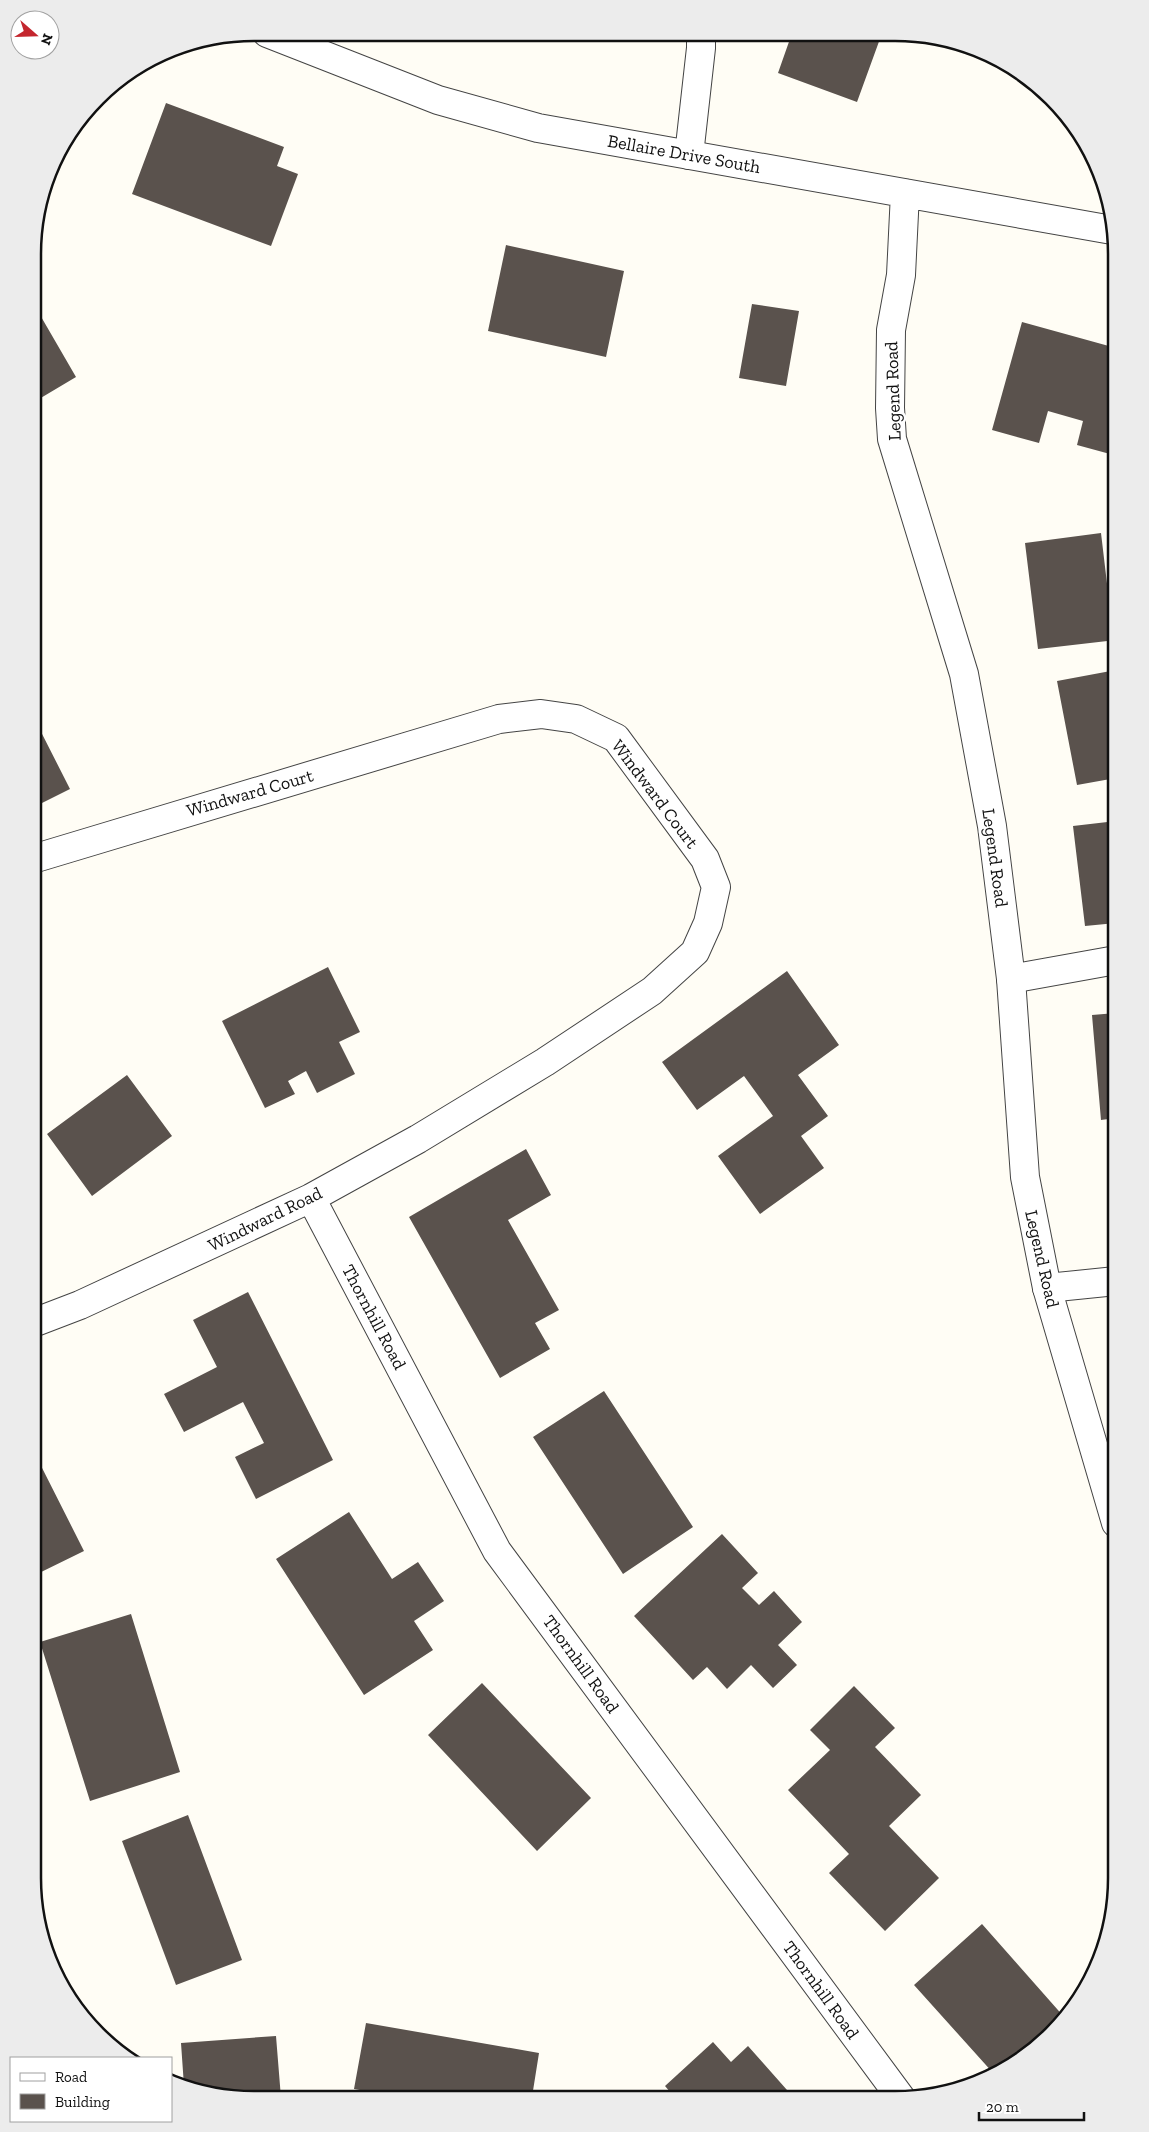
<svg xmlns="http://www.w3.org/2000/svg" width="1149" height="2132" font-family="'Zilla Slab',serif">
<rect width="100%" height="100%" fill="#fffdf5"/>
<path fill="#5a524d" d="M791 36H881L857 102 778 73Z
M166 103 284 147 277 166 298 174 271 246 132 194Z
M506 245 624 271 606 357 488 331Z
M752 304 799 311 786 386 739 378Z
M36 308 76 377 34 402V309Z
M1022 322 1116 348V432L1110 454 1077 445 1083 421 1048 411 1039 443 992 430Z
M1101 533 1108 592 1116 591V640L1038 649 1025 543Z
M1116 670V778L1077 785 1057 681Z
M37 724 70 789 34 807V726Z
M1116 821V923L1085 926 1073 826Z
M328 967 360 1032 339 1042 355 1074 317 1093 306 1071 288 1081 295 1094 265 1108 222 1021Z
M787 971 839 1045 798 1075 828 1116 801 1136 824 1168 760 1214 718 1156 773 1116 744 1076 697 1110 662 1062Z
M1116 1013V1118L1101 1120 1092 1015Z
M127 1075 172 1136 92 1196 47 1134Z
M526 1149 551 1195 508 1220 559 1310 535 1323 550 1349 500 1378 409 1217Z
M1116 1159V1223H1115L1110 1160Z
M248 1292 333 1460 256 1499 235 1457 264 1443 243 1402 184 1432 164 1394 217 1367 193 1320Z
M604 1391 693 1527 623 1574 533 1437Z
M33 1450 84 1551 33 1576Z
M349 1512 392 1579 418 1562 444 1601 414 1621 433 1650 364 1695 276 1559Z
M722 1534 758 1573 742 1588 759 1605 774 1591 802 1622 778 1645 797 1665 773 1688 751 1665 727 1689 707 1667 693 1680 634 1616Z
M131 1614 180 1772 90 1801 40 1642Z
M482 1683 591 1798 537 1851 428 1735Z
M854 1686 895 1728 875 1747 921 1795 889 1826 939 1878 885 1931 829 1873 849 1854 788 1790 830 1750 810 1730Z
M188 1815 242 1960 176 1985 122 1841Z
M982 1924 1065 2018 1018 2062 994 2074 914 1985Z
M366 2023 539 2053 532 2097 512 2094 511 2098H381L382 2094 354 2089Z
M276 2036 281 2098H225L184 2086 181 2043Z
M713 2042 731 2062 748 2046 787 2090 778 2099H676L665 2086Z"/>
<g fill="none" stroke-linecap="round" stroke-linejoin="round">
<g stroke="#444" stroke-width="30">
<path id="minor" d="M689 155 701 48V35
M1011 979 1116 960
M311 1198 497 1551 901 2098
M1047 1288 1116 1281
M33 1323 80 1305 311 1198 418 1139 545 1062 652 991 695 952 708 923 716 887 705 859 616 738 576 719 541 714 499 719 36 858"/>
</g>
<g stroke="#444" stroke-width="30">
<path id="tertiary" d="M267 33 438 100 538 128 1112 230
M905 193 901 275 891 330 890 408 892 439 964 674 992 826 1011 979 1025 1177 1047 1288 1116 1523"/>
</g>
<use href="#minor" stroke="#fff" stroke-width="28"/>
<use href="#tertiary" stroke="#fff" stroke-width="28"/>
</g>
<g text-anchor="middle" stroke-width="5" stroke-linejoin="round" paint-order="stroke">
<g font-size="18" fill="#111" stroke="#fff">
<text transform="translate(684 154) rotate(10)" y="6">Bellaire Drive South</text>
<text transform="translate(893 391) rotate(-92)" y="6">Legend Road</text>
<text transform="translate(250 793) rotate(-16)" y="6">Windward Court</text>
<text transform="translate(655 794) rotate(53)" y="6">Windward Court</text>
<text transform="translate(995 858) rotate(82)" y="6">Legend Road</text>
<text transform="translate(265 1219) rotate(-26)" y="6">Windward Road</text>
<text transform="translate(1042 1259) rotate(77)" y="6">Legend Road</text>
<text transform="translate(374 1317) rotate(62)" y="6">Thornhill Road</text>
<text transform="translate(581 1664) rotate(54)" y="6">Thornhill Road</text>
<text transform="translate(821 1990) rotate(54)" y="6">Thornhill Road</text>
</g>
</g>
<path d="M0 0H1149V2132H0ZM254 41H895A213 213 0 0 1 1108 254V1878A213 213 0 0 1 895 2091H254A213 213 0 0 1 41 1878V254A213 213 0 0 1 254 41Z" fill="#ececec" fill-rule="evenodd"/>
<path fill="none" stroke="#111" stroke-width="2.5" d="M254 41H895A213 213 0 0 1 1108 254V1878A213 213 0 0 1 895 2091H254A213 213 0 0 1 41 1878V254A213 213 0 0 1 254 41Z"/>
<rect x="10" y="2057" width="162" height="65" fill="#ffffff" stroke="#a0a0a0"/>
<rect x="20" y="2073" width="25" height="8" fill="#ffffff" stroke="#a0a0a0"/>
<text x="55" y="2082" font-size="15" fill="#111111">Road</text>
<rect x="20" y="2094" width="25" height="15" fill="#5a524d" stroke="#a0a0a0"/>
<text x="55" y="2107" font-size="15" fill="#111111">Building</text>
<g transform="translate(35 35) rotate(110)"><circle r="24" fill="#ffffff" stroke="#a0a0a0"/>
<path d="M0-4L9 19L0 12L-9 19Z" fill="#c4262e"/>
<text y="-8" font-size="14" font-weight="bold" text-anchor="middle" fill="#111111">N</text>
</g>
<path d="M979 2112v8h105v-8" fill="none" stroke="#111111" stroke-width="2.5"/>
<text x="986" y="2112" font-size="15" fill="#111111" stroke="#ffffff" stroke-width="4" paint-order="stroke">20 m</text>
</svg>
